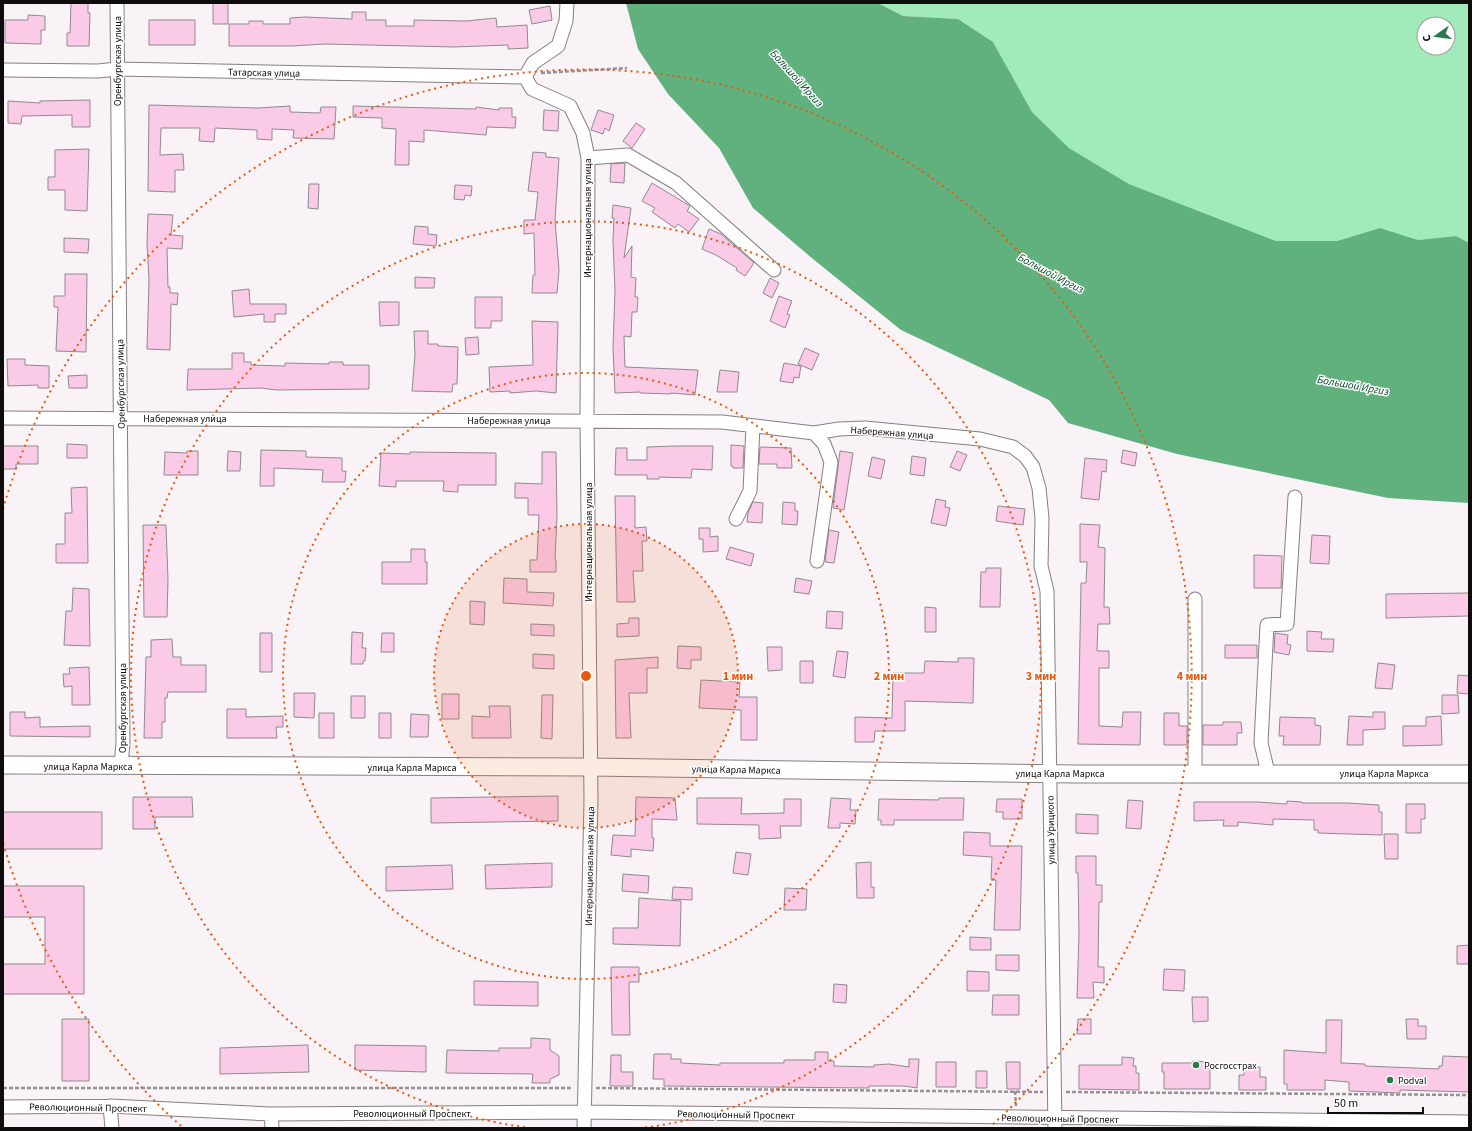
<svg xmlns="http://www.w3.org/2000/svg" width="1472" height="1131" font-family="'Source Sans 3',sans-serif">
<rect width="100%" height="100%" fill="#f9f2f6"/>
<path fill="#a1eab9" fill-rule="evenodd" d="M878 3H1469V243L1456 236 1418 240 1380 228 1337 241H1276L1129 184 1069 148 1032 112 993 42 958 19 903 16ZM1424 24H1448V48H1424Z"/>
<path fill="#61b17e" d="M626 3H878L903 16 958 19 993 42 1032 112 1069 148 1129 184 1276 241H1337L1380 228 1418 240 1456 236 1469 243V503L1388 498 1177 454 1068 423 1049 400 901 330 813 259 753 208 719 148 668 94 638 49Z"/>
<path fill="#facae7" stroke="#908a8e" d="M71 3H88V13H90L89 46H67V33H70Z
M213 3H228V24H213Z
M550 6 552 20 532 24 529 10Z
M352 12H366V20H386V26H414V20L466 21 496 18 497 27 527 25 528 48 508 49V45L454 47 325 44 292 46H229V24H249V21H263V24H290V18L305 17 352 19Z
M28 15 45 16V30H41V44L5 43V20H28Z
M149 20H195V45H149Z
M90 100V127H72V115L22 116 21 124 8 123V101L40 103V101Z
M149 105 258 108 290 106V112L320 113 321 107H336L334 139 293 138 294 130 272 129V140L257 139V130L215 128 214 142 199 141 200 128H161L160 155 183 154 184 170H175V192L148 191Z
M353 106 476 109V107L499 110V108H512V117H516L515 128 487 127 486 135 424 130V142L409 141V165H395L396 129 382 128V118L353 117Z
M544 110 559 111 558 131 543 130Z
M598 110 614 115 609 131 605 128 603 134 591 130Z
M636 123 645 129 632 148 623 141Z
M89 149 87 211 65 210V190H48V177H55V150Z
M533 152 546 153V157L559 158 555 220 559 270 557 293H532L533 275H535L534 233 524 234V220H535L538 192 528 191Z
M625 163 624 183 610 182 611 164Z
M652 183 690 206 687 211 699 219 689 232 678 224 675 228 652 212 655 208 642 201Z
M309 184H319L318 209 308 208Z
M455 185 472 186 471 196 465 195 464 200 454 199Z
M613 205 631 208 624 258 632 246 631 277 636 278 635 297H638L637 312H632L631 337 624 336 625 367 698 370 695 395 671 393V394L640 393V392L615 393 613 348 615 291 613 240 614 218H612Z
M148 214 173 215 171 235 183 236 182 249 167 248 168 287H170V293H178L177 305 171 304 170 350 147 349 149 280 147 244Z
M415 226 428 227V234L437 235 436 246 413 244Z
M709 229 721 234 754 263 745 276 736 270 737 268 716 255 702 249Z
M64 238 89 239 88 253 64 252Z
M65 274H87L86 352 56 351 58 307H54V296H65Z
M415 277 435 278 434 288H415Z
M770 278 779 283 772 298 763 293Z
M249 289 250 304H286V314H275V322H264V314L234 317 232 291Z
M779 296 792 301 787 314 790 315 785 328 770 321Z
M475 297H502V321H491V328H475Z
M379 302H399V325L380 326Z
M532 321 558 322 556 393 536 391 510 393V391L490 392 489 367 533 365Z
M414 331H428V344H438V346L458 347 457 384H453L452 392 412 391 415 355Z
M478 337 479 354 466 355 465 338Z
M805 348 819 354 812 370 798 364Z
M232 353H244V362H251V365L285 366V363L329 364V362H343V365H369V389L276 390 261 388 187 390 188 369H232Z
M7 359H25V365L49 366V388H38V385L8 386Z
M784 363 801 366 799 378 794 377 793 383 780 381Z
M720 370 739 372 737 392H717Z
M87 375V388H69L68 376Z
M67 444 87 445V458H67Z
M731 445 744 446 743 468H733V466H731Z
M3 446H38V464H16V469H3Z
M676 446H713L712 470 692 469 691 478 659 477V479H647V475H615L616 448H627V460H647V447Z
M760 447 791 448 792 468H777V464H759Z
M261 450 306 451V457L342 458V471H346L345 482H322L323 470 274 468V486H260Z
M1123 450 1137 453 1135 466 1121 463Z
M187 451H198V475H164L165 452 187 453Z
M228 451 241 452 240 471H227Z
M840 451 853 453 844 510 833 508Z
M957 451 967 455 960 471 950 467Z
M410 452 496 453V485H458V492L443 491 444 481H396V487L379 486 381 453 410 454Z
M542 452H556L557 515 555 560H556V572H530V560H537L539 515H528V498H515V483L542 484Z
M912 456 926 458 924 476 910 474Z
M872 457 885 460 881 479 868 476Z
M1085 458 1107 460 1106 472 1102 471 1099 500 1081 498Z
M87 487 88 563H56V544H65V513H72L71 488Z
M615 496H635V528L646 527 647 541H642L643 571H633L635 602H617Z
M936 499 946 501 945 507 950 508 946 526 931 523Z
M753 502 763 503 762 523 747 522 748 513Z
M783 502 795 503V511H798L797 525 782 524Z
M998 506 1025 509 1023 525 996 521Z
M1080 524 1100 525 1098 547 1105 548 1104 607H1109L1110 624H1098L1097 651H1109V668H1099V726L1122 727 1123 712H1141L1140 745 1078 744 1081 583H1086L1087 562H1080Z
M143 525H166L168 580 167 617H144Z
M699 528H710V537L718 536V551L703 552V539H699Z
M829 530 839 532 834 563 825 562Z
M1312 535 1330 536 1329 564 1310 563Z
M730 547 754 554 751 566 726 559Z
M411 549H425V562H427V584H382V562H411Z
M1254 555 1282 556 1281 588H1254Z
M986 568H1001L1000 607H980L981 572H986Z
M504 578 527 579V592L554 593 553 606 503 603Z
M796 578 812 581 809 594 794 592Z
M73 588 89 589 90 646 64 645 66 611H72Z
M1469 593V616L1386 618V594Z
M470 601 485 602 484 625 470 624Z
M925 607 936 608V632H925Z
M827 611 843 612 842 629 826 628Z
M629 618H639V636L617 637V624L629 623Z
M531 624 554 625V636L531 635Z
M1307 631 1322 632 1321 639H1334L1333 652 1307 651Z
M352 632 363 633 362 648H366L365 661H363V664H351Z
M260 633H272V672H260Z
M382 633H394V652H381Z
M1275 633 1288 635 1287 644 1291 645 1289 655 1274 652Z
M172 639 173 657H181V665H206V692H168L167 698H165V722H162V738H144L146 657H151V640Z
M1225 645H1257V658H1225Z
M678 646 701 647V660H691V669L677 668Z
M767 647H782V670L768 671Z
M837 651 848 652 845 678 833 676Z
M533 654 554 655V669L533 668Z
M658 657V668H647V693H629L631 738H616L615 660Z
M958 658H974L973 703 905 701V731H875L874 742H855V717L892 718 893 673H924L925 661 958 662Z
M800 661H813V683H800Z
M1378 663 1395 665 1392 689 1375 688Z
M89 667 90 705H72V686L64 687 63 674H70L69 668Z
M1458 675 1469 676V694L1457 693Z
M701 680 740 682 739 697H757V740H741V710L699 708Z
M294 693H315L314 718 294 717Z
M442 694H459V719H442Z
M542 695H553L552 739 541 738Z
M1442 695H1458L1459 713 1442 714Z
M351 696H365V718H351Z
M489 706H510L511 738H472V716L490 717Z
M227 709H246V717L283 716V727H276L277 738H227Z
M10 712H25V718L40 717V727L90 726V737L10 736Z
M1373 712H1385V729L1363 730V745H1347L1349 716 1373 717Z
M319 713H334V738H319Z
M379 713H391V738H379Z
M1164 713H1179V726H1187V745H1164Z
M411 714 429 715 428 737H410Z
M1441 716 1442 745 1403 746V726H1426V717Z
M1280 717 1315 718V725L1321 726 1320 745H1283L1284 736H1279Z
M1223 722H1241L1242 733H1237V745H1203V725H1223Z
M558 796V821L431 823V798Z
M133 797H192L193 817H155V829H133Z
M636 797 675 798 677 820 652 819V838H654L653 851 631 849V857L611 855 613 835 635 836Z
M697 798H742L741 814 784 813V799H801V826H780L781 838 759 839V825L697 824Z
M831 798 851 799 850 810H856L855 824 840 823V828H828Z
M939 798H964L963 820H894V825H881V820H878L879 799 939 800Z
M997 799H1022V819H1003V812H996Z
M1128 800 1143 801 1141 829 1126 828Z
M1287 801 1302 802V803H1347L1379 805V812H1382V835L1318 833V830H1314V820L1273 819V825L1238 822V826H1223L1224 820 1194 821V802H1258L1287 804Z
M1406 804H1425V819H1421V833H1406Z
M3 812H102V849H3Z
M1076 814 1098 815V834L1076 833Z
M964 832 990 833V846H1022L1020 930H994L996 880H991L992 857 963 855Z
M1384 834H1398V859H1385Z
M736 852 751 854 748 875 733 873Z
M1076 856H1096V885H1102V902H1099L1098 967H1104V983L1093 982 1094 998H1077L1079 934 1078 873H1076Z
M871 862V887H874V898H857L856 863Z
M552 863V887L486 889 485 865Z
M452 865 453 889 386 891V867Z
M623 874 649 876 648 893 622 891Z
M3 886H84V994H3V964H45V917H3Z
M673 887 692 888V900L672 899Z
M785 888 807 889 806 910H784Z
M639 898 681 901 680 946 613 944V928H638Z
M970 937 991 938V950H970Z
M1469 945V964H1457V946Z
M996 955H1019V971L996 970Z
M611 967H639V982H629L630 1035H612Z
M1164 969 1185 970 1184 991 1163 990Z
M967 971 989 972V991H967Z
M474 981 538 982V1006L474 1005Z
M834 984 847 985 846 1003 833 1002Z
M993 995H1019V1015H992Z
M1192 997H1208V1021L1193 1022Z
M62 1019H89V1081H62Z
M1078 1019H1091V1034H1077Z
M1406 1019H1418V1026H1426V1039H1407Z
M1326 1020H1342L1341 1063 1365 1064V1066L1439 1069V1066H1442L1443 1056 1469 1057V1092L1400 1090V1093L1349 1091V1082L1325 1080V1090H1287V1084H1284V1050L1326 1053Z
M531 1038 550 1039V1050L559 1056V1075L550 1079V1083H532L533 1074 446 1073 447 1050 499 1051V1048H531Z
M308 1045 309 1072 220 1074V1048Z
M355 1045 426 1046V1072L355 1070Z
M815 1052H828V1061H834V1066L874 1067V1065L889 1064 909 1067V1059H919L917 1088 904 1086H869V1088L664 1086V1079H653L654 1054H671V1059H681V1063L720 1065V1063H784V1060H815Z
M611 1055H621V1072H633V1086H610Z
M1122 1057 1134 1058 1133 1066H1136V1073H1139V1090L1079 1089V1065H1122Z
M1193 1061 1210 1062V1089H1164V1072H1162V1063H1193Z
M936 1062H956V1087H936Z
M1006 1062H1020V1089H1007Z
M1244 1067H1260V1077H1266V1090H1239V1075H1244Z
M976 1071H987V1088H976Z"/>
<g fill="none" stroke-linecap="round" stroke-linejoin="round">
<g stroke="#857f82" stroke-width="15">
<path id="minor" d="M117 3 123 743 121 766
M567 3 566 21 558 46 533 63 525 77 532 89 570 106 583 133 588 158 587 421 591 800 584 1128
M3 70 98 71 117 69 525 77
M588 158 628 155 676 183 774 270
M3 418 722 422 814 433 839 429 865 428 980 439 1013 447 1025 456 1033 467 1039 488 1042 518 1041 566 1047 591 1055 1128
M814 433 824 444 831 462 817 561
M736 519 750 491 753 426
M1195 599V773
M1268 773 1261 743 1267 625 1287 624 1295 497
M110 1106 112 1128
M3 1107 110 1106 271 1114 584 1112 1469 1122
M271 1114 272 1128"/>
</g>
<g stroke="#857f82" stroke-width="19">
<path id="major" d="M3 765 589 767 1076 774H1469"/>
</g>
<path stroke="#979295" stroke-width="2.5" stroke-dasharray="4 2" stroke-linecap="butt" d="M541 73 627 68
M3 1088H573
M596 1088 1043 1092
M1015 1091 1016 1106
M1066 1092 1469 1095"/>
<use href="#minor" stroke="#fff" stroke-width="13"/>
<use href="#major" stroke="#fff" stroke-width="17"/>
</g>
<circle cx="586" cy="676" r="152" fill="#e8590c" fill-opacity=".12"/>
<g fill="none" stroke="#e8590c" stroke-width="2" stroke-dasharray="2 4">
<circle cx="586" cy="676" r="152"/>
<circle cx="586" cy="676" r="303"/>
<path d="M531 1128A455 455 0 1 1 641 1128"/>
<path d="M181 1126A606 606 0 0 1 3 843M3 509A606 606 0 1 1 991 1126"/>
</g>
<g fill="#297a4b" stroke="#fff" stroke-width="1.5">
<circle cx="1196" cy="1065" r="4"/>
<circle cx="1390" cy="1080" r="4"/>
</g>
<g text-anchor="middle" stroke-width="3" stroke-linejoin="round" paint-order="stroke">
<g font-size="10" fill="#0e0c0d" stroke="#fff">
<text transform="translate(117 61) rotate(-90)" y="4">Оренбургская улица</text>
<text transform="translate(264 72) rotate(1)" y="4">Татарская улица</text>
<text transform="translate(587 218) rotate(-90)" y="4">Интернациональная улица</text>
<text transform="translate(120 384) rotate(-91)" y="4">Оренбургская улица</text>
<text x="185" y="422">Набережная улица</text>
<text x="509" y="424">Набережная улица</text>
<text transform="translate(892 432) rotate(4)" y="4">Набережная улица</text>
<text transform="translate(588 542) rotate(-90)" y="4">Интернациональная улица</text>
<text transform="translate(122 708) rotate(-90)" y="4">Оренбургская улица</text>
<text x="88" y="770">улица Карла Маркса</text>
<text x="412" y="771">улица Карла Маркса</text>
<text transform="translate(736 769) rotate(1)" y="4">улица Карла Маркса</text>
<text x="1060" y="777">улица Карла Маркса</text>
<text x="1384" y="777">улица Карла Маркса</text>
<text transform="translate(1050 830) rotate(-91)" y="4">улица Урицкого</text>
<text transform="translate(589 866) rotate(-89)" y="4">Интернациональная улица</text>
<text transform="translate(88 1107) rotate(1)" y="4">Революционный Проспект</text>
<text x="412" y="1117">Революционный Проспект</text>
<text transform="translate(736 1114) rotate(1)" y="4">Революционный Проспект</text>
<text transform="translate(1060 1118) rotate(1)" y="4">Революционный Проспект</text>
</g>
<g font-size="10" fill="#0e0c0d" stroke="#fff" text-anchor="start">
<text x="1204" y="1069">Росгосстрах</text>
<text x="1398" y="1084">Podval</text>
</g>
<g font-size="11" font-style="italic" fill="#044624" stroke="#fff">
<text transform="translate(797 78) rotate(48)" y="4">Большой Иргиз</text>
<text transform="translate(1051 273) rotate(28)" y="4">Большой Иргиз</text>
<text transform="translate(1353 385) rotate(10)" y="4">Большой Иргиз</text>
</g>
</g>
<circle cx="586" cy="676" r="6" fill="#e8590c" stroke="#fff" stroke-width="2"/>
<g font-size="12" text-anchor="middle" font-weight="bold" fill="#e8590c" stroke="#fff" stroke-width="3" stroke-linejoin="round" paint-order="stroke">
<text x="738" y="680">1 мин</text>
<text x="889" y="680">2 мин</text>
<text x="1041" y="680">3 мин</text>
<text x="1192" y="680">4 мин</text>
</g>
<rect width="1472" height="1131" fill="none" stroke="#0e0c0d" stroke-width="8"/>
<g transform="translate(1436 36) rotate(256)"><circle r="19" fill="#ffffff" stroke="#9f9e9e"/>
<path d="M0-3L7 15L0 10L-7 15Z" fill="#297a4b"/>
<text y="-6" font-size="11" font-weight="bold" text-anchor="middle" fill="#0e0c0d">С</text>
</g>
<path d="M1328 1107v6h95v-6" fill="none" stroke="#0e0c0d" stroke-width="2"/>
<text x="1334" y="1107" font-size="12" fill="#0e0c0d" stroke="#ffffff" stroke-width="3" paint-order="stroke">50 m</text>
</svg>
